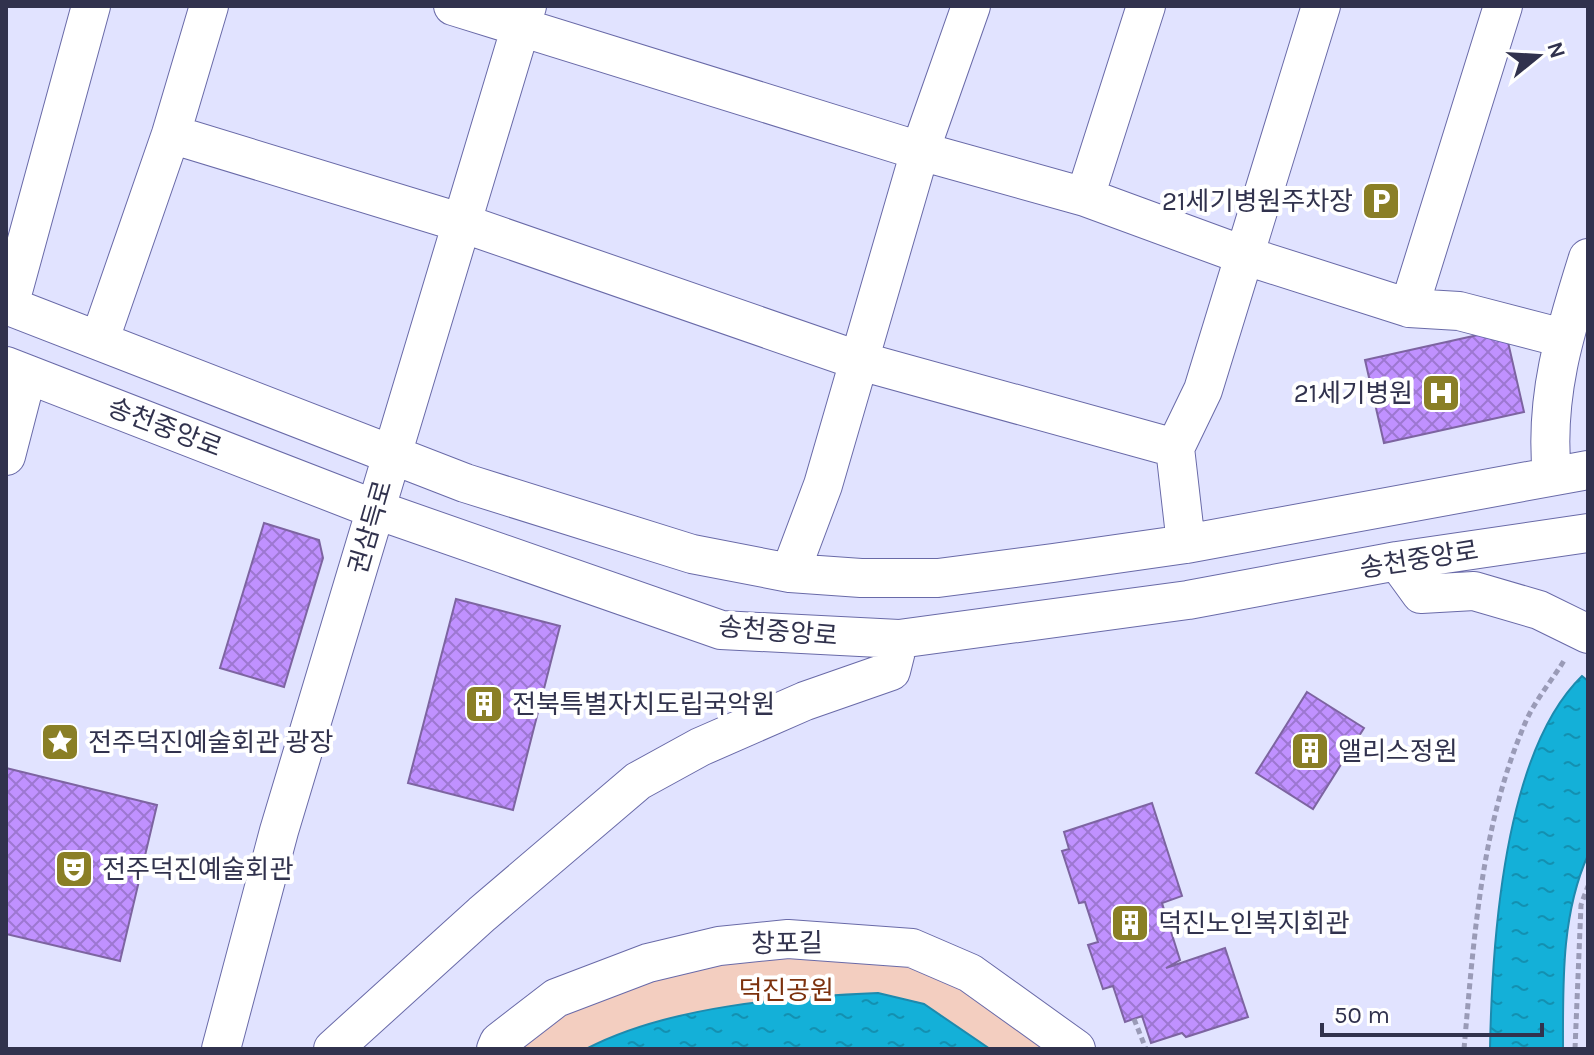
<svg xmlns="http://www.w3.org/2000/svg" width="1594" height="1055" font-family="Karla,'Noto Sans KR',sans-serif">
<defs>
<pattern id="water-ripples" width="26" height="14" patternUnits="userSpaceOnUse" patternTransform="scale(2)"><rect width="26" height="14" fill="#14b0d8"/><path d="M2 4q2-2 4 0t4 0M15 11q2-2 4 0t4 0" fill="none" stroke="#1390b1"/></pattern>
<pattern id="building-cross-hatch" width="8" height="8" patternUnits="userSpaceOnUse" patternTransform="scale(2)"><rect width="8" height="8" fill="#c091ff"/><path d="M0 0l8 8M0 8l8-8" fill="none" stroke="#9d77d1"/></pattern>
</defs>
<rect width="100%" height="100%" fill="#e1e3ff"/>
<path fill="#f3cec0" d="M852 932 1089 1049H482L564 986Z"/>
<path fill="url(#water-ripples)" stroke="#1d8aae" stroke-width="2" d="M1582 676 1588 681V855C1561 915 1563 984 1563 1049H1490C1492 943 1503 753 1582 676Z
M878 993 924 1004 990 1049H586C668 1006 786 997 878 993Z"/>
<path fill="url(#building-cross-hatch)" stroke="#7d64a1" stroke-width="2" d="M1505 329 1524 412 1384 443 1365 360Z
M264 523 319 540 323 558 284 687 220 668Z
M456 599 560 626 513 810 408 783Z
M1307 692 1364 728 1313 809 1256 773Z
M6 768 157 805 120 961 6 934Z
M1152 803 1182 896 1162 903 1180 960 1166 968 1225 948 1248 1017 1186 1037 1182 1033 1151 1043 1142 1016 1125 1022 1113 986 1103 989 1088 945 1098 942 1085 902 1079 903 1062 851 1069 849 1064 832Z"/>
<g fill="none" stroke-linecap="round" stroke-linejoin="round">
<g stroke="#696aa8" stroke-width="40">
<path id="minor" d="M453 6 920 151 1085 197 1243 255 1409 308 1459 311 1563 338
M171 134 459 222 860 361 1175 448
M1085 197 1146 6
M6 305 465 483 692 554 790 573 861 578H938L1053 563 1186 544 1588 470
M9 306 91 6
M1409 308 1503 6
M100 339 171 134 209 6
M6 366 377 510 721 630 899 639 1188 600 1397 561 1588 533
M6 456 27 375
M1552 475C1544 397 1565 331 1588 258
M1186 544 1175 448 1203 390 1321 6
M1397 561 1421 594 1474 591 1539 610 1588 634
M790 573 823 485 920 151 971 6
M221 1049 279 831 527 6
M333 1049 482 914 638 781 700 747 805 701 891 671 899 639
M496 1049 499 1042 556 998 648 963 719 946 788 939 912 948 970 973 1076 1049"/>
</g>
<path stroke="#9a9bb7" stroke-width="5" stroke-dasharray="6 4" stroke-linecap="butt" d="M1134 1019 1146 1049
M1464 1049C1474 938 1481 824 1526 721 1536 699 1553 679 1565 659
M1575 1049 1581 905 1588 886"/>
<use href="#minor" stroke="#fff" stroke-width="38"/>
</g>
<defs>
<g id="parking-square" transform="scale(2)"><rect x="-9" y="-9" width="18" height="18" rx="4" fill="#8a7f26" stroke="#fff"/><path d="M-3.5-5.5H1a3.5 3.5 0 0 1 0 7H-1V5.5H-3.5ZM-1-3.4V-.6H.8a1.4 1.4 0 0 0 0-2.8Z" fill="#fff"/></g>
<g id="hospital-square" transform="scale(2)"><rect x="-9" y="-9" width="18" height="18" rx="4" fill="#8a7f26" stroke="#fff"/><path d="M-5-5h3v3.5h4V-5h3V5h-3V1.5h-4V5h-3Z" fill="#fff"/></g>
<g id="building-square" transform="scale(2)"><rect x="-9" y="-9" width="18" height="18" rx="4" fill="#8a7f26" stroke="#fff"/><path d="M-4-6H4V6H1V3H-1V6H-4ZM-2.5-4.3h1.7v1.8h-1.7ZM.8-4.3h1.7v1.8H.8ZM-2.5-1h1.7V.8h-1.7ZM.8-1h1.7V.8H.8Z" fill="#fff"/></g>
<g id="sight-square" transform="scale(2)"><rect x="-9" y="-9" width="18" height="18" rx="4" fill="#8a7f26" stroke="#fff"/><path d="M0-6L1.8-2.2L6-1.7L2.9 1.2L3.7 5.4L0 3.3L-3.7 5.4L-2.9 1.2L-6-1.7L-1.8-2.2Z" fill="#fff"/></g>
<g id="theatre-square" transform="scale(2)"><rect x="-9" y="-9" width="18" height="18" rx="4" fill="#8a7f26" stroke="#fff"/><path d="M-5-5.5Q0-4 5-5.5V0Q5 5 0 6Q-5 5-5 0ZM-3.3-2.5H-1v1.5H-3.3ZM1-2.5H3.3v1.5H1ZM-2.8 1Q0 5.5 2.8 1Z" fill="#fff"/></g>
</defs>
<g fill-rule="evenodd">
<use href="#parking-square" x="1381" y="201"/>
<use href="#hospital-square" x="1441" y="393"/>
<use href="#building-square" x="484" y="704"/>
<use href="#sight-square" x="60" y="742"/>
<use href="#building-square" x="1310" y="751"/>
<use href="#theatre-square" x="74" y="869"/>
<use href="#building-square" x="1130" y="923"/>
</g>
<g text-anchor="middle" stroke-width="8" stroke-linejoin="round" paint-order="stroke">
<g font-size="26" fill="#31324d" stroke="#fff" text-anchor="start">
<text x="1353" y="210" text-anchor="end">21세기병원주차장</text>
<text x="1413" y="402" text-anchor="end">21세기병원</text>
<text x="512" y="713">전북특별자치도립국악원</text>
<text x="88" y="751">전주덕진예술회관 광장</text>
<text x="1338" y="760">앨리스정원</text>
<text x="102" y="878">전주덕진예술회관</text>
<text x="1158" y="932">덕진노인복지회관</text>
</g>
<g font-size="26" fill="#31324d" stroke="#fff">
<text transform="translate(165 427) rotate(21)" y="9">송천중앙로</text>
<text transform="translate(370 527) rotate(-74)" y="9">권삼득로</text>
<text transform="translate(1419 559) rotate(-9)" y="9">송천중앙로</text>
<text transform="translate(778 631) rotate(5)" y="9">송천중앙로</text>
<text transform="translate(787 943) rotate(-1)" y="9">창포길</text>
</g>
<g font-size="26" fill="#7c310d" stroke="#fff">
<text x="786" y="999">덕진공원</text>
</g>
</g>
<rect width="1594" height="1055" fill="none" stroke="#31324d" stroke-width="16"/>
<g transform="translate(1538 56) rotate(72)" stroke="#ffffff" stroke-width="6" paint-order="stroke">
<path d="M0-6L14 30L0 20L-14 30Z" fill="#31324d"/>
<text y="-12" font-size="22" font-weight="bold" text-anchor="middle" fill="#31324d">N</text>
</g>
<path d="M1322 1023v12h220v-12" fill="none" stroke="#31324d" stroke-width="4"/>
<text x="1334" y="1023" font-size="24" fill="#31324d" stroke="#ffffff" stroke-width="6" paint-order="stroke">50 m</text>
</svg>
